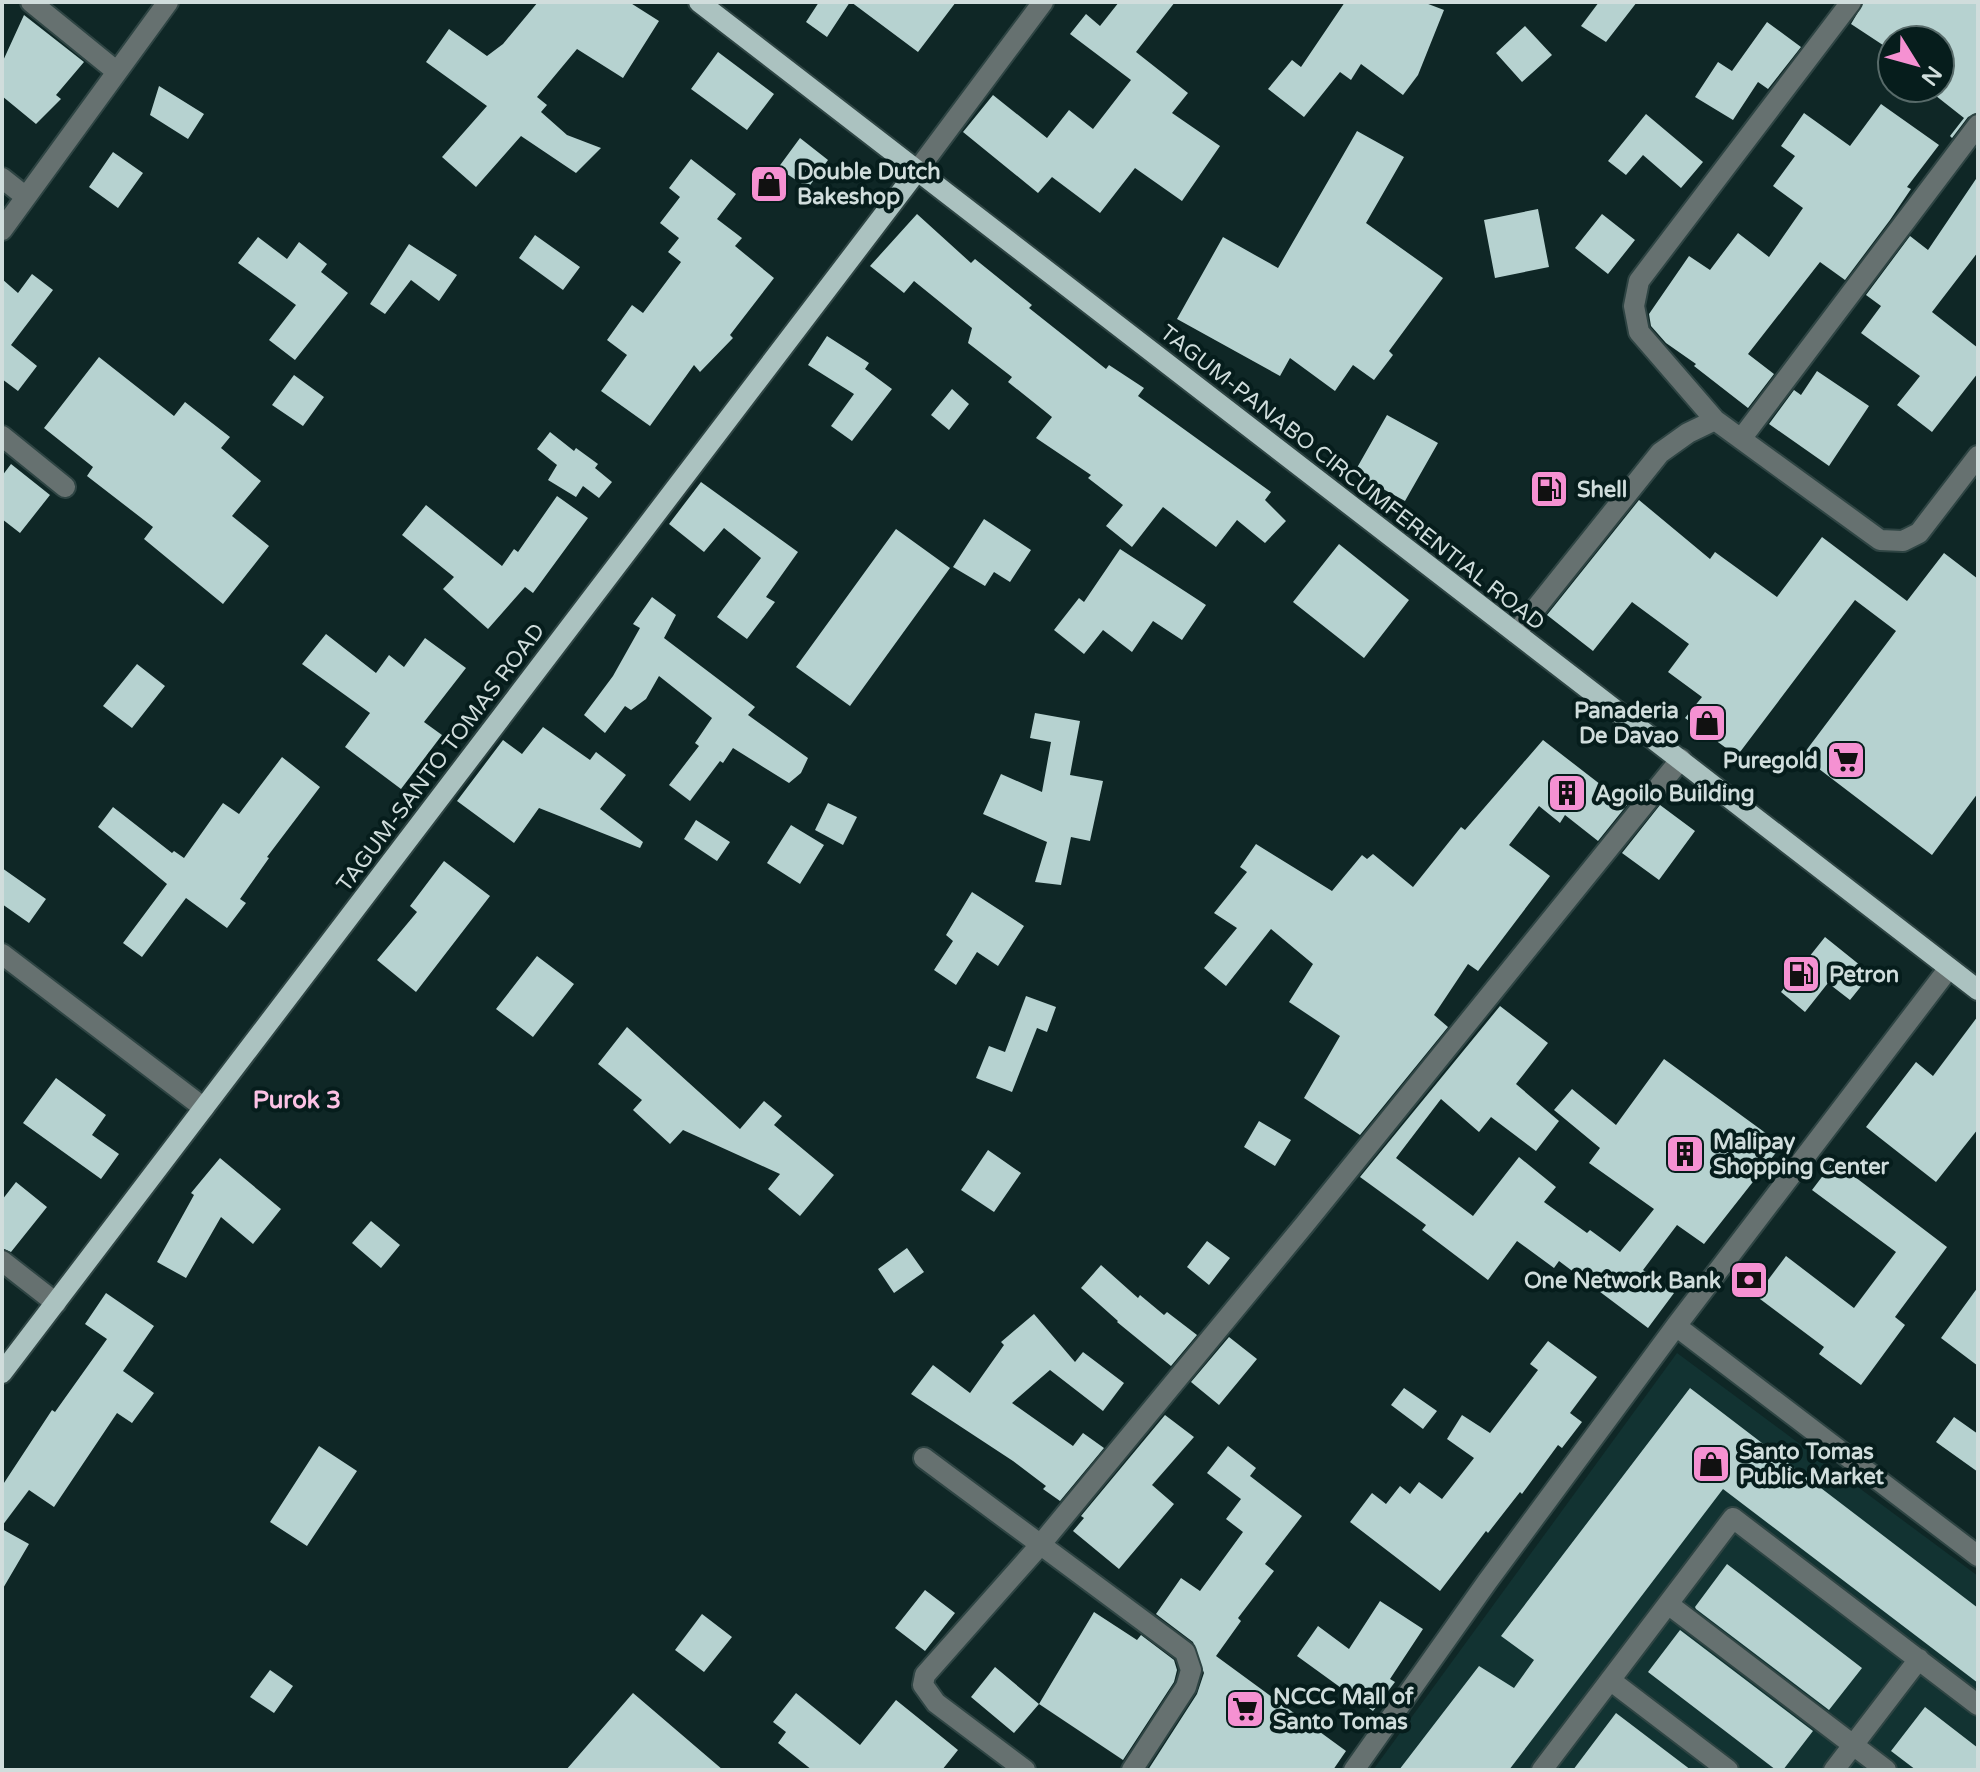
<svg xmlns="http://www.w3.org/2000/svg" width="1980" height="1772" font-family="'Varela Round',sans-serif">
<rect width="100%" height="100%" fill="#0f2726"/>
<path fill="#123332" d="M1677 1353 1978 1576V1770H1373Z"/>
<path fill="#b6d2d0" d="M538 2H629L659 21 623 78 577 49 537 97 547 105 541 112 567 135 601 148 576 173 521 136 476 187 442 157 487 106 426 62 449 29 487 56 503 44Z
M819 2H850L827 37 806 22Z
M851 2H956L918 52Z
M1119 2H1175L1136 52 1188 93 1172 113 1220 146 1182 201 1135 168 1100 213 1052 177 1038 193 963 132 993 95 1047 138 1069 110 1093 129 1131 80 1070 34 1086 14 1100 26Z
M1345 2H1423L1444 10 1418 75 1403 95 1361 64 1351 80 1340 72 1304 117 1268 89 1292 60 1301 67Z
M1599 2H1637L1606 42 1581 26Z
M1864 2H1978V112L1968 117 1952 138 1950 136 1964 118 1926 88H1947L1940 83V40H1892V51L1851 24Z
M24 15 84 62 56 95 61 99 36 124 2 96V63Z
M1767 22 1801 47 1768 89 1758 82 1733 120 1695 97 1718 62 1732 71Z
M1525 26 1552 55 1522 82 1496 53Z
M718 52 774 94 747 130 691 89Z
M159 86 204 114 188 139 150 115Z
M1881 104 1939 145 1907 187 1911 189 1890 220 1845 280 1820 262 1748 354 1774 374 1748 408 1694 366 1696 364 1666 343 1651 326 1649 314 1689 256 1710 270 1738 233 1769 257 1803 208 1773 186 1795 156 1781 146 1804 113 1850 146Z
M1646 114 1703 162 1681 188 1643 155 1626 175 1608 161Z
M1357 131 1404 157 1366 223 1443 278 1389 351 1393 355 1374 380 1353 365 1335 391 1290 358 1280 376 1177 319 1223 237 1278 268Z
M800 138 828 160 808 188 778 168Z
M113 152 143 173 118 208 89 187Z
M691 159 736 194 717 219 742 238 735 246 774 278 730 335 733 338 700 372 694 365 650 426 601 391 627 355 607 340 632 305 643 313 681 262 668 252 679 238 660 223 680 197 669 188Z
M1978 176V252L1932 312 1978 348V373L1932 432 1897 405 1920 376 1861 333 1881 306 1866 295 1910 236 1928 250Z
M1538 209 1549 267 1495 278 1484 220Z
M917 214 971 263 975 259 1032 305 1029 308 1106 369 1109 365 1144 388 1138 396 1271 492 1265 500 1286 521 1265 543 1237 520 1216 547 1163 507 1132 547 1106 526 1123 505 1088 478 1091 475 1036 438 1052 417 1008 382 1012 377 968 343 972 328 914 281 904 293 870 266Z
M1602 214 1635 240 1608 274 1575 248Z
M535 235 580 267 563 290 519 258Z
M258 237 287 259 299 242 327 264 321 272 348 293 295 360 269 340 296 305 238 263Z
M409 244 457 275 439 301 411 280 385 314 370 304Z
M32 274 53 290 11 345 37 366 18 391 2 379V279L18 293Z
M827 336 869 363 865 369 892 389 852 441 831 426 854 394 808 365Z
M99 357 174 416 185 402 230 437 221 448 261 481 232 516 269 546 223 604 144 539 153 527 87 476 93 467 44 428Z
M1817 371 1869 406 1829 466 1769 424 1794 390 1801 395Z
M294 375 324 397 303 426 272 405Z
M952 389 969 404 949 430 931 415Z
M1387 415 1438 443 1405 501 1354 473Z
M550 432 574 451 576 448 598 464 595 468 612 482 599 498 583 486 576 497 548 480 557 465 537 449Z
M11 464 50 495 20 533 2 519V476Z
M701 482 798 552 766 597 775 602 747 639 717 617 761 558 724 528 704 552 669 524Z
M557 496 588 518 533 593 525 587 488 629 443 589 454 577 402 535 426 505 502 566 514 549 518 552Z
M1639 500 1710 559 1715 552 1777 597 1822 537 1907 601 1944 553 1978 579V793L1932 855 1802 756 1896 631 1855 600 1737 756 1685 718 1702 697 1668 672 1689 644 1632 602 1593 651 1547 615Z
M984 519 1031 550 1010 582 994 572 985 586 953 567Z
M896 529 950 568 850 706 796 667Z
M1339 544 1409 600 1364 658 1293 602Z
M1120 549 1206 605 1182 640 1153 621 1132 652 1103 630 1084 654 1054 630 1079 598 1084 602Z
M652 597 676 615 664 638 755 707 748 715 808 758 801 773 789 783 733 748 723 763 720 761 690 801 669 785 699 746 695 743 712 718 659 676 646 699 631 710 625 706 605 733 584 715 613 676 640 628 633 624Z
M326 634 376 673 389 655 404 667 425 638 466 668 424 722 442 735 401 789 345 747 370 713 302 664Z
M137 664 165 686 132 728 103 706Z
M1035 713 1080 721 1070 775 1103 781 1090 841 1071 837 1061 885 1035 882 1047 842 983 814 1001 774 1042 792 1051 742 1030 738Z
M543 727 590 760 596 752 626 775 600 809 643 842 640 848 539 808 514 843 457 801 503 740 522 754Z
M1543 740 1627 805 1598 841 1565 815 1560 823 1539 806 1509 845 1550 876 1478 971 1468 964 1434 1015 1448 1027 1360 1135 1304 1098 1340 1036 1289 1002 1313 964 1271 929 1226 986 1204 968 1237 928 1214 913 1247 872 1240 867 1256 844 1332 891 1362 855 1367 859 1373 854 1413 887 1461 827 1465 830Z
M282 757 320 787 267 857 269 858 240 899 246 903 227 928 186 898 142 957 123 943 167 884 98 827 113 807 172 853 174 851 184 858 223 803 239 814Z
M828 803 857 817 843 845 815 830Z
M1660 805 1695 831 1659 880 1622 853Z
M696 820 730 842 717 861 684 839Z
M791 825 824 845 800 884 767 863Z
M444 861 490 896 416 992 377 960 417 912 410 906Z
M2 868 46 899 29 923 2 904Z
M972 892 1024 926 998 966 977 952 956 985 934 970 953 941 946 935Z
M1825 937 1871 974 1850 1000 1828 983 1805 1012 1781 992Z
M537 956 574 984 533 1037 496 1009Z
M1026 996 1056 1007 1047 1032 1037 1028 1012 1092 976 1078 989 1046 1005 1052Z
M1500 1006 1548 1043 1516 1084 1559 1121 1536 1151 1491 1117 1479 1132 1441 1099 1396 1158 1473 1216 1519 1157 1556 1187 1544 1202 1587 1233 1590 1230 1620 1252 1654 1209 1589 1163 1600 1148 1554 1110 1572 1089 1616 1125 1664 1059 1782 1145 1704 1244 1677 1225 1643 1270 1674 1293 1648 1328 1559 1261 1554 1268 1517 1241 1488 1280 1422 1230 1426 1225 1360 1177Z
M1978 1016V1129L1936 1182 1866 1127 1916 1062 1933 1076Z
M627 1027 740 1129 764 1101 782 1116 774 1125 834 1175 800 1216 768 1189 780 1174 683 1130 670 1144 633 1110 642 1100 598 1064Z
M56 1078 106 1115 92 1135 119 1154 101 1179 23 1123Z
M1259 1121 1291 1140 1275 1166 1244 1147Z
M988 1150 1021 1173 994 1212 961 1190Z
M220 1158 281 1209 253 1244 221 1217 186 1278 157 1262 194 1195 191 1193Z
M1834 1161 1947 1247 1895 1317 1905 1325 1861 1385 1819 1354 1824 1347 1756 1296 1786 1256 1854 1308 1896 1252 1812 1190Z
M16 1182 47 1207 11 1252 2 1248V1200Z
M371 1221 400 1245 381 1268 352 1243Z
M1207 1241 1230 1258 1209 1285 1187 1267Z
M907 1248 924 1272 894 1293 878 1269Z
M1101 1265 1138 1298 1140 1295 1164 1315 1167 1312 1197 1335 1171 1366 1117 1322 1118 1321 1081 1288Z
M1978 1287V1366L1941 1338Z
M106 1293 154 1326 123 1371 154 1393 132 1423 117 1413 54 1507 29 1490 2 1526V1486L52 1410 55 1412 107 1339 85 1324Z
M1034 1314 1075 1362 1083 1352 1124 1383 1103 1411 1050 1370 1012 1403 1073 1446 1083 1433 1104 1448 1060 1501 1043 1489 1046 1486 1013 1461 911 1394 933 1365 970 1393 1004 1345 1001 1342Z
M1229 1337 1257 1359 1219 1405 1191 1382Z
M1548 1341 1597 1377 1570 1413 1582 1422 1562 1448 1558 1445 1522 1494 1520 1492 1488 1533 1486 1531 1440 1591 1350 1522 1372 1493 1386 1504 1400 1486 1410 1494 1419 1482 1442 1499 1474 1458 1447 1439 1462 1415 1490 1433 1538 1370 1530 1364Z
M1404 1388 1437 1411 1423 1429 1391 1405Z
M1690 1388 1978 1608V1683L1723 1489 1509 1770H1399L1479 1666 1514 1688 1534 1660 1501 1636Z
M1165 1415 1194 1437 1152 1485 1174 1504 1119 1569 1073 1531 1084 1518 1081 1516Z
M1954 1417 1978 1434V1472L1936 1442Z
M319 1446 357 1471 307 1546 270 1522Z
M1228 1446 1256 1468 1250 1476 1302 1516 1265 1564 1274 1571 1238 1618 1241 1621 1216 1656 1346 1751 1333 1770H1148L1197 1694 1204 1673 1193 1642 1156 1614 1181 1578 1200 1591 1243 1532 1226 1519 1241 1499 1207 1473Z
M2 1529 29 1544 2 1590Z
M1727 1564 1862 1668 1829 1710 1696 1609 1695 1607Z
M925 1590 955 1613 925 1651 895 1628Z
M1380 1601 1423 1629 1390 1679 1395 1682 1373 1711 1297 1656 1318 1626 1349 1649Z
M1094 1612 1137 1640 1141 1635 1174 1660 1177 1670 1174 1682 1123 1760 1039 1704Z
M702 1614 732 1637 704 1672 675 1650Z
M1680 1630 1813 1731 1783 1770H1776L1648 1672Z
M995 1667 1039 1704 1014 1733 971 1697Z
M270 1670 293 1686 274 1713 250 1697Z
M633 1693 723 1770H566Z
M796 1693 860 1745 896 1700 958 1750 942 1770H812L778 1743 786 1732 773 1722Z
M1925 1707 1978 1748V1770H1916L1891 1751Z
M1616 1713 1691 1770H1573Z"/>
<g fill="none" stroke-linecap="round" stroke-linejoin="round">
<g stroke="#2e4443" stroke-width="24">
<path id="minor" d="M31 2 116 71
M917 171 1043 2
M2 178 26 197
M2 230 168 2
M1715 420 1639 332 1634 306 1639 281 1851 2
M2 436 65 487
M1741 439 1978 125
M1516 633 1660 453 1688 433 1715 420 1880 540 1903 541 1919 533 1978 456
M2 954 204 1108
M2 1261 56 1303
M1676 1326 1978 1556
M924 1458 1185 1652 1191 1670 1186 1687 1132 1770
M1668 1604 1886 1770
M1610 1680 1728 1770
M1025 1770 936 1703 923 1685 925 1675 1041 1544 1305 1224 1681 759
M1354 1770 1487 1582 1676 1326 1949 968
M1542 1770 1733 1518 1978 1705
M1834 1770 1919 1659"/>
</g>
<g stroke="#2e4443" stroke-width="24">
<path id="major" d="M699 2 1978 990
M2 1373 917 171"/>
</g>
<use href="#minor" stroke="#667170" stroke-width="20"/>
<use href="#major" stroke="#abc2c0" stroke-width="20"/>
</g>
<defs>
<g id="shop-square" transform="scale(2)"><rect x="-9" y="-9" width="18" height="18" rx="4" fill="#f591d2" stroke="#061d1c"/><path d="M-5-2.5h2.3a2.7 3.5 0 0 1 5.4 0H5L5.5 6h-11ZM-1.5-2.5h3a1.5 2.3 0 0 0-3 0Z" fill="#111"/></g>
<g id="fuel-square" transform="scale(2)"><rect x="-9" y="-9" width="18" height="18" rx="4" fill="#f591d2" stroke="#061d1c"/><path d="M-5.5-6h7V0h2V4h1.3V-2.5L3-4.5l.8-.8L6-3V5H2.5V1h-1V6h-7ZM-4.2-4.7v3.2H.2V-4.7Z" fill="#111"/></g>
<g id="supermarket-square" transform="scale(2)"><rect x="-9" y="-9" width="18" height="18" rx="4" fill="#f591d2" stroke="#061d1c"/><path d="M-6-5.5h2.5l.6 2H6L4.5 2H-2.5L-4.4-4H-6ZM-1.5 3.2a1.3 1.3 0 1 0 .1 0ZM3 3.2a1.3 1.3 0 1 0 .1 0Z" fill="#111"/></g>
<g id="building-square" transform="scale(2)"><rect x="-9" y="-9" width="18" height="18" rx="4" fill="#f591d2" stroke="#061d1c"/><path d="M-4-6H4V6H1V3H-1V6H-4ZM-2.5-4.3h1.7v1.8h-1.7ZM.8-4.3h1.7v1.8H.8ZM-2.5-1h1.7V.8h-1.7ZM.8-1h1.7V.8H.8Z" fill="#111"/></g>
<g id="bank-square" transform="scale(2)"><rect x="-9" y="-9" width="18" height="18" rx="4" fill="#f591d2" stroke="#061d1c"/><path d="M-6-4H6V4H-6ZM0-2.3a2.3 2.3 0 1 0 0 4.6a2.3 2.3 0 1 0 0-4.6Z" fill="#111"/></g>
</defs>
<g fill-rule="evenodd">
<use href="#shop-square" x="769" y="184"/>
<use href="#fuel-square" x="1549" y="489"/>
<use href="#shop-square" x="1707" y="723"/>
<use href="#supermarket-square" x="1846" y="760"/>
<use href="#building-square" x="1567" y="793"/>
<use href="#fuel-square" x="1801" y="974"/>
<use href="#building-square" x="1685" y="1154"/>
<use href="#bank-square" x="1749" y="1280"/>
<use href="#shop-square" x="1711" y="1464"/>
<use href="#supermarket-square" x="1245" y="1709"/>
</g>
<g text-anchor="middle" stroke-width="8" stroke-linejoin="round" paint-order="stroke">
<g font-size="22" font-weight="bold" fill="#d0dddc" stroke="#061d1c" text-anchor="start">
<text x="797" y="179">Double Dutch<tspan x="797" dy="25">Bakeshop</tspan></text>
<text x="1577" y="497">Shell</text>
<text x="1679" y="718" text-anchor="end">Panaderia<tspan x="1679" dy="25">De Davao</tspan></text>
<text x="1818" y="768" text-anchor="end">Puregold</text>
<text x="1595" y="801">Agoilo Building</text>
<text x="1829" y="982">Petron</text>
<text x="1713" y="1149">Malipay<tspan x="1713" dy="25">Shopping Center</tspan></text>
<text x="1721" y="1288" text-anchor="end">One Network Bank</text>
<text x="1739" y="1459">Santo Tomas<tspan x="1739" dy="25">Public Market</tspan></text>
<text x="1273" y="1704">NCCC Mall of<tspan x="1273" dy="25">Santo Tomas</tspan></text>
</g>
<g font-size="22" fill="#d0dddc" stroke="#061d1c">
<text transform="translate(1353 477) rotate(38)" y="8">TAGUM-PANABO CIRCUMFERENTIAL ROAD</text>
<text transform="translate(440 757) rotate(-53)" y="8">TAGUM-SANTO TOMAS ROAD</text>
</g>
<g font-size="24" font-weight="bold" fill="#fcc2e5" stroke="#061d1c">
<text x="297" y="1108">Purok 3</text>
</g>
</g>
<rect width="1980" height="1772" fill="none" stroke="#d0dddc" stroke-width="8"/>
<g transform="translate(1916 64) rotate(127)"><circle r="38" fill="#061d1c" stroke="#576a69" stroke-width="2"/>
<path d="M0-6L14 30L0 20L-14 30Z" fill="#f591d2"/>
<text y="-12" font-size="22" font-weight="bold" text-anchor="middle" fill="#d0dddc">N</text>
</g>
</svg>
